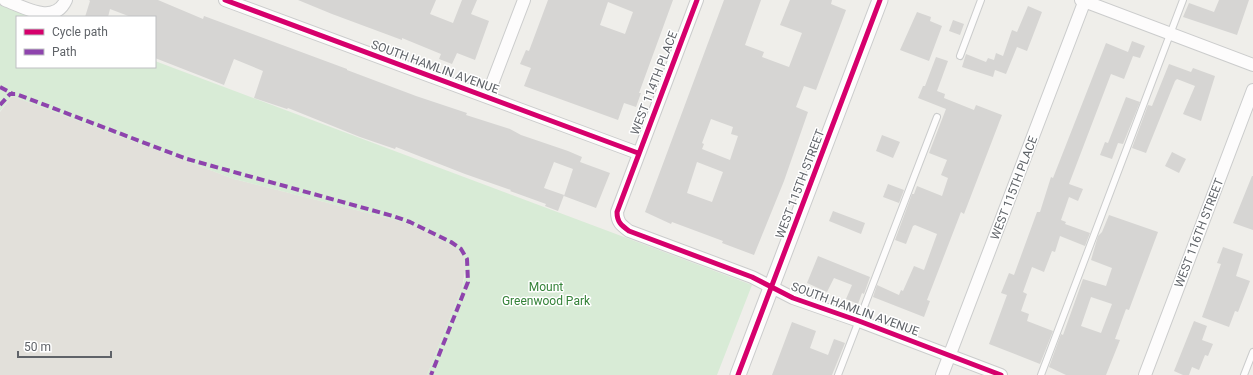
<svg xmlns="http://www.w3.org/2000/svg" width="1253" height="375" font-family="Roboto,sans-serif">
<rect width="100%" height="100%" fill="#efeeea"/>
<path fill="#e2e0da" d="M12 96 234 179 403 222 424 230 456 248 467 259 462 288 427 375H0V112Z"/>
<path fill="#d8ebd6" d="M0 2 39 17H17V67H155V61L752 285 717 375H427L462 288 465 277V265L463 256 456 248 424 230 403 222 234 179 12 96 0 111Z"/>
<path fill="#d6d5d3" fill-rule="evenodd" d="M89 0H158L203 19 204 16 347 69V70L416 96 467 113 466 115 510 129 521 135 568 151 582 157 580 162 610 173 596 208 564 196 573 169 554 162 544 188 564 195 558 211 545 206 546 204 510 191 511 190 465 174 396 147 395 149 360 137 288 108 287 109 254 98 263 71 234 59 224 85 155 58V17H131L110 9 108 17H85L90 1Z
M298 0H436L430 14 453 23 462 0H477L471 14 489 21 475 60 457 53 452 64 439 59 441 54 402 38V40L332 14Z
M548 0H673L639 93H641L636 107 624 103 618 120 524 86 531 68 520 64 526 50 529 51ZM608 2 633 12 625 34 600 25Z
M724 0H761L745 45 764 52 762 57 789 67 802 33 780 25 790 0H832L831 4 846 10 816 90 804 86 796 107 808 112 784 181 754 255 722 243 723 241 672 222 671 224 645 212ZM711 119 733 127 731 134 738 136 730 160 702 149 704 144 702 143ZM697 162 723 172 712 202 687 193Z
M1219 0H1249L1237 35 1183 17 1189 3 1214 12Z
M1028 6 1042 12 1027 51 1017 47 1006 74 995 70 993 77 962 67 966 54 986 62 988 58 994 60 996 53 1003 56 1012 30 1017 32Z
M917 12 931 17 930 21 942 26 929 61 900 50Z
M953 20 964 24 960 35 949 31Z
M1132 41 1145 46 1140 58 1133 56 1124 79 1111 74 1069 184 1083 189 1078 201 1069 197 1061 220 1066 222 1065 224 1090 233 1085 246 1060 236 1055 252 1052 251 1044 272 1032 267 1023 292 1027 294 1021 311 1029 314 1027 321 1053 331 1040 364 989 344 1007 295 1001 293 1009 273 1014 275 1037 212H1040L1051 177 1053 178 1106 43 1128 52Z
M936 57 948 61 937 91 945 94 944 98 974 110 976 105 1002 115 964 214 961 212 927 300 930 301 924 317 873 297 877 285 899 295 901 290 903 291 914 266 924 270 937 234 915 225 913 226 906 244 895 240 912 194H914L917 186 942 196 948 178 941 175 947 160 929 153 946 109 918 98 923 86H925Z
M1169 64 1191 72 1193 68 1215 76 1201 121 1183 114 1195 86 1177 79 1175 81 1146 153 1132 148 1148 105 1152 106Z
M1126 97 1140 102 1123 144 1118 143 1112 159 1100 155 1105 142 1108 143Z
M882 135 900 142 893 158 876 151Z
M1172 152 1186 159 1179 173 1165 166Z
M1252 176H1253V230L1233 223Z
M888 184 904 190 899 203 883 197Z
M833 211 865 223 861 234 829 221Z
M1109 215 1158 232 1129 310 1126 309 1115 339 1120 340 1106 375H1066L1049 367 1061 334 1063 335 1083 279 1106 286 1112 268 1091 260 1098 236 1102 232ZM1091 297 1112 304 1101 333 1081 326Z
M1223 247 1243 254 1236 276 1250 281 1238 312 1235 311 1229 327 1202 317 1221 264 1217 263Z
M818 256 870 277 864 294 862 293 858 304 846 299 852 285 834 278 827 292 807 283Z
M1194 321 1207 326 1202 340 1213 344 1208 356 1205 355 1199 370 1192 367 1189 375H1183L1174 371Z
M792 322 816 331 810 348 828 355 834 339 845 343 832 375H772Z"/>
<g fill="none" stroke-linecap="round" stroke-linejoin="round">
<g stroke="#cbcccc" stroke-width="8">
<path id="service" d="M960 56 981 0
M838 375 937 117
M1041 375 1183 0
M1244 375 1253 352"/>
</g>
<g stroke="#cbcccc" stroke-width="14">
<path id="minor" d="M5 0C24 7 54 26 66 0
M225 0 638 153
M697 0 617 212C617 222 621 225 629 231L752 277 793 298 859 321 1001 375
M1081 0 1253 65
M487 97 524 0
M942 375 1085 0
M1145 375 1253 90"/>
</g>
<g stroke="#cbcccc" stroke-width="17">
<path id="tertiary" d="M738 375 880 0"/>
</g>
<use href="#service" stroke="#fdfcfc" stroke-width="6"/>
<use href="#minor" stroke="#fdfcfc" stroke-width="12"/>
<use href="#tertiary" stroke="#fdfcfc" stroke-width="15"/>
<path stroke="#8e44ad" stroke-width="4" stroke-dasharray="8 4" stroke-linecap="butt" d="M0 87 13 94
M0 105 10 94H16L187 159 393 216 410 222 451 242 461 249 467 259 468 282 431 375"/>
<g stroke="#fff" stroke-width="8">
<path id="cycleway" d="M225 0 638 153
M697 0 617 212C617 222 621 225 629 231L752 277 793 298 859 321 1001 375
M738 375 880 0"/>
</g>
<use href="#cycleway" stroke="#d6006c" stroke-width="5"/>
</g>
<g text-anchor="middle" stroke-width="3" stroke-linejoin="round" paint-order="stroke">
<g font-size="12" fill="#5f6368" stroke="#fff">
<text transform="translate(435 67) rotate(20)" y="4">SOUTH HAMLIN AVENUE</text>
<text transform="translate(654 83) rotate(-69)" y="4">WEST 114TH PLACE</text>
<text transform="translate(800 184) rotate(-69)" y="4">WEST 115TH STREET</text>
<text transform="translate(1014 188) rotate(-69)" y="4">WEST 115TH PLACE</text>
<text transform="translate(1199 233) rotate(-69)" y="4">WEST 116TH STREET</text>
<text transform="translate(855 309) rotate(20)" y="4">SOUTH HAMLIN AVENUE</text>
</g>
<g font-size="12" fill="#348238" stroke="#fff">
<text x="546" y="291">Mount<tspan x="546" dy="14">Greenwood Park</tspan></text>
</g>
</g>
<rect x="16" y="16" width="140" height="52" fill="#ffffff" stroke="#bfc1c3"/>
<rect x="24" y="29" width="20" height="6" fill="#d6006c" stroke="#bfc1c3"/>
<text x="52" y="36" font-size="12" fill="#5f6368">Cycle path</text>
<rect x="24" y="49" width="20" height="6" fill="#8e44ad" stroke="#bfc1c3"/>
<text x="52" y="56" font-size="12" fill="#5f6368">Path</text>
<path d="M18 351v6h93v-6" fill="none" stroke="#5f6368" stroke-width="2"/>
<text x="24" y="351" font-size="12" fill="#5f6368" stroke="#ffffff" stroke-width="3" paint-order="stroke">50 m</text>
</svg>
